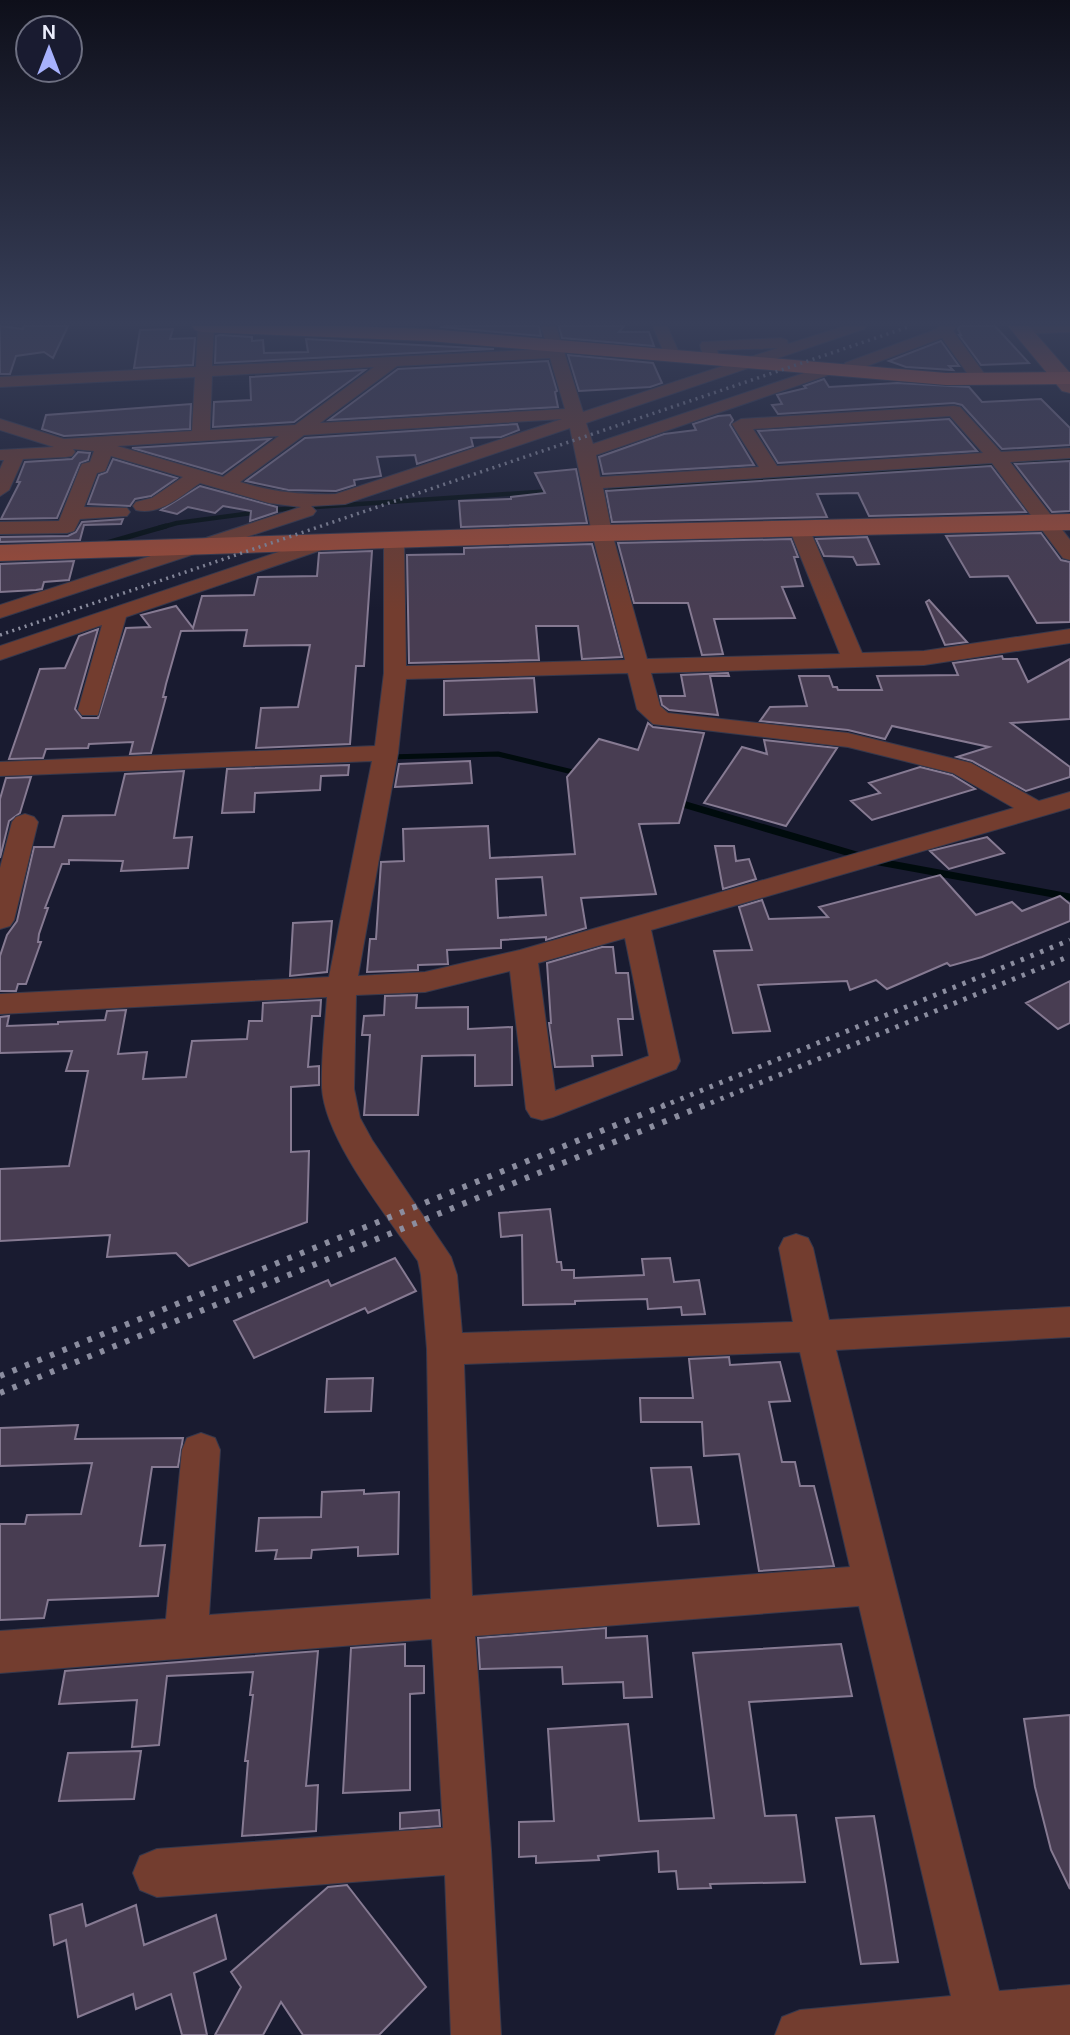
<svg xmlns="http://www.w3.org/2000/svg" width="1070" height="2035" font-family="'DM Sans',sans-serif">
<rect width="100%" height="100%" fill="#191b30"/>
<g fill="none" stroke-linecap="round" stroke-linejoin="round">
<path stroke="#000b0d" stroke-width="4.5" d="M610 488 1070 458
M271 510 552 491
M159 528 177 523 259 512"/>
<path stroke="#000b0d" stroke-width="5" d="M103 544 166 526
M389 757 498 754 581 774"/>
<path stroke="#000b0d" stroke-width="7" d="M676 802 860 856
M874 861 1070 897"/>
</g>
<path fill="#483d52" stroke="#867a92" stroke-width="2" fill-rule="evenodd" d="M0 326 23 329 24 326H68L53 358 44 352 16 356 10 374H0Z
M444 326H539L541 336 442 327Z
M559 326H624L619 332H649L654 346 562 338Z
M960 326H995L1029 363 981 365 959 335H961L958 329Z
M173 329 170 339 195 338 193 365 134 368 140 330Z
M220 335 252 337V341L263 340 264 353 308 352 306 339 494 349 215 363 216 336Z
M941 341 959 366H949L953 370 906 367 889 361Z
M568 355 653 363 662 383 650 387 579 391Z
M548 361 557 391 555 392 558 407 329 420 398 369Z
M365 370 294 422 213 427 214 402 251 400 250 377Z
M824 379 829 387 897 383 969 387 982 402 1041 399 1070 428V445L1002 449 962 405 954 403 778 414 772 405 782 404 777 395 806 388 804 386Z
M191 404 190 429 64 436 42 429 46 415Z
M730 415 733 420 730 425 754 465 603 474 599 457 664 434 696 430 693 424 718 416Z
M949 419 977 451 778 463 758 431Z
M517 424 519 430 501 437 471 438 473 446 417 464 415 455 377 457 381 476 354 480 355 485 336 491 288 490 246 481 305 438Z
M270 439 222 474 132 448Z
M78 452 90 453 88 460 80 463 57 518 1 519 20 482H17L25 462 72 459Z
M113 459 177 478 151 496 135 499 130 506 88 504 99 475 107 472Z
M1070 461V511L1052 512 1015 464Z
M991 466 1026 512 869 516 858 493 817 494 827 517 612 522 606 491Z
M576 469 587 523 461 527 459 501 511 499V497L545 493 535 473Z
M200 486 277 507V512L250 521 251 511 223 506 215 513 188 507 177 514 161 510Z
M123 519 121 524 84 525 80 540 0 542V537L68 536 76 532 82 522Z
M1041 533 1061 560 1070 562V622L1037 623 1008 576 970 577 946 536Z
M867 537 879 564 857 565 853 557 824 556 816 539Z
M791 539 798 557H794L803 586 782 587 795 618 714 619 723 654 702 655 688 603H634L618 543Z
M592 544 622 657 582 659 578 626H536L539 660 409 663 407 555 464 554V548Z
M372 551 364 666H356L350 744 256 748 261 708 298 707 310 645 244 646 247 630 181 631 166 684 163 697H166L151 753 130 754 133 742 89 744 88 748 46 749 43 758 9 759 40 669 65 668 79 636 98 629 75 709 82 718H98L126 628 150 627 141 615 176 606 193 628 202 596 254 595 258 577 317 576 319 553Z
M74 561 69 580 44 582 42 589 36 590 0 592V564Z
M929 600 967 642 945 645 926 602Z
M1002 656 1003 659H1017L1028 682 1070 659V719L1011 723 1070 767V777L1026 791 972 761 957 757 989 747 892 726 885 739 848 730 760 721 770 707 807 706 799 676H829L833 687H837L838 690H882L877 676 958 675 953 663Z
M728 673 729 676H710L718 715 669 710 662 705 660 696H685L681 675Z
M534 678 537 712 444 715V681Z
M648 723 653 727 704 733 679 823 639 824 656 894 581 898 586 928 546 940V937L501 940V948L447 950 448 964 418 965V970L367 972 370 939H376L381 862 404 861 403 829 488 826 490 858 575 854 567 777 599 739 638 750ZM542 877 546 915 498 918 496 879Z
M764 740 837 748 786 826 704 803 742 747 767 754Z
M470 761 472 783 395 787 399 764Z
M349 765 348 775 321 776 320 790 255 793 254 812 222 813 227 769Z
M920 767 952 775 975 789 872 820 851 801 880 793 869 783Z
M184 771 174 838 192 837 188 868 121 871 123 861 69 860V864H62L45 908H48L39 934 38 942H41L26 984H18L16 991H0V956L7 935 17 921 34 847H54L63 816 115 815 125 774Z
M31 777 20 813 9 821 0 858V799L6 778Z
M987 837 1004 853 949 869 930 851Z
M715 846H734L736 861 749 859 756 879 723 889Z
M940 875 976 915 1012 902 1022 911 1060 896 1070 904V921L982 957 950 966 947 963 887 989 876 980 850 990 847 981 758 985 770 1031 733 1033 714 951 752 950 739 907 762 900 769 919 828 917 819 907Z
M332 921 327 972 290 976 293 923Z
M602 947H613L616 973H628L633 1019H618L622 1055 592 1056 593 1066 555 1067 549 1023H551L547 963Z
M1070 981V1023L1058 1029 1026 1003Z
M417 995 416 1008 468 1007V1029L512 1027V1085L475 1086V1055L422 1056 418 1115H364L370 1035H362L364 1016 384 1015 385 996Z
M321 1000 320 1016H312L308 1067 319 1066V1085L291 1087V1152L309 1151 307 1222 189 1266 176 1253 107 1257 110 1235 0 1241V1169L69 1166 88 1071H66L72 1051 0 1053V1017L9 1016 7 1026 58 1024V1022L105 1020 107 1011 126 1010 118 1054 147 1052 143 1079 186 1077 192 1041 247 1039 249 1021H262L263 1003Z
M550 1209 557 1262H561L562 1270H574V1278L644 1275 642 1259 670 1258 674 1282 699 1280 705 1314 682 1315 681 1307 648 1309 647 1299 575 1301V1304L523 1305 522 1235 501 1237 499 1213Z
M395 1258 416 1291 368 1313 365 1308 254 1358 234 1321 328 1280 331 1286Z
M729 1357 730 1365 780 1362 790 1401 769 1402 782 1462H795L800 1486H814L834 1566 759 1571 739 1454 704 1456 702 1422H641L640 1398H693L689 1359Z
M373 1378 371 1411 325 1412 327 1379Z
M78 1425 75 1439 183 1438 178 1467H152L140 1546 165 1545 158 1596 48 1600 44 1618 0 1620V1524H25L27 1515 81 1514 92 1463 0 1466V1428Z
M691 1467 699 1524 658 1526 651 1468Z
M364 1490V1494L399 1492 398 1554 358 1556V1547L312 1550 311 1558 275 1559 277 1550 256 1551 259 1518 321 1517 322 1492Z
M606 1628V1638L647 1636 652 1697 624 1698 623 1682 563 1684 562 1667 480 1669 478 1638Z
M405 1644V1666H424V1693L410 1694V1790L343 1793 351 1648Z
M841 1644 852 1696 749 1702 765 1816 796 1815 805 1882 710 1884 711 1888 678 1889 676 1871 659 1872 658 1851 598 1856 599 1860 536 1863V1856L519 1857V1822L554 1821 548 1729 628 1724 639 1821 714 1818 693 1653Z
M318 1651 306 1786 318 1785 316 1831 242 1836 248 1761H245L253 1695H250L253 1672 167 1676 159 1745 132 1747 137 1700 59 1704 65 1671Z
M1070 1715V1889L1051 1850 1035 1787 1024 1719Z
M141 1751 134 1799 59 1801 68 1753Z
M439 1810 440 1826 400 1829V1813Z
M874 1816 886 1886 898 1962 861 1964 836 1818Z
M347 1885 426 1987 379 2035H303L281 2002 263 2035H215L241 1987 231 1972 328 1887Z
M82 1904 86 1926 136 1905 144 1945 216 1915 226 1959 194 1973 207 2035H182L171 1994 136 2009 133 1994 78 2017 66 1940 54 1945 50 1915Z"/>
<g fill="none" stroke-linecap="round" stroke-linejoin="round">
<g stroke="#36384c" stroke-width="2">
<path id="street" d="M198 326H214L212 366 548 349 541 326H556L583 412 778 348 717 350 720 359 712 364 704 359 700 345 702 342 781 338 787 340 788 344 845 326H867L864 329 586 423 593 444 822 367 828 365 836 370 834 373 596 455 600 477 759 467 732 424 741 419 954 406 960 407 1001 452 1070 448V458L1010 462 1070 540V560L1063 558 992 463 603 488 612 533 647 659 840 654 789 528 799 522 809 528 862 653 924 651 1070 629V643L924 665 651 673 660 706 668 713 848 733 971 763 1039 801 1070 792V808L651 930 680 1061 676 1069 553 1117 542 1120 531 1117 526 1109 510 971 425 992 356 995 354 1089 360 1118 372 1140 451 1257 457 1275 462 1333 793 1322 779 1248 784 1238 796 1234 808 1238 813 1248 829 1320 1070 1307V1337L836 1350 999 1991 1070 1985V2035H775L782 2017 800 2010 951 1996 859 1606 475 1636 491 1850 501 2035H451L445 1875 157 1897 140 1890 133 1873 140 1856 157 1849 443 1828 432 1639 0 1673V1631L166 1619 182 1450 187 1438 201 1433 215 1438 220 1450 209 1615 431 1599 427 1349 421 1275 418 1261C388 1217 325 1140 322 1088 321 1058 325 1027 327 997L0 1014V994L329 977 372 761 0 776V762L375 746 384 673V540L387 536H401L404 540 406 666 625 660 592 533 570 428 345 504 311 506 316 511 313 515 0 618V605L301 507 269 503 200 483C182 495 160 516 136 510L133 506 136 502 152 498 183 477 111 456 105 471 97 473 84 507 127 508 130 512 127 516 80 519 74 531 67 533 0 534V522L59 521 80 468 82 464 90 462 94 451 73 449 75 452 72 456 66 457 23 459 9 490 0 496V469L4 460H0V450L54 447 0 430V419L64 439 192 431 195 377 0 387V377L196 367ZM550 358 565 409 320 423 397 366ZM374 367 295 425 210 430 212 376ZM950 416 983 453 777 466 753 429ZM562 419 336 494C302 495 273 492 240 482L304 435ZM279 436 223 477 117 446ZM628 673 637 709 653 724 848 747 953 773 1014 808 520 950 425 972 358 976 398 753 406 679ZM625 938 649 1056 555 1091 538 963ZM800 1352 850 1567 472 1596 464 1364Z
M653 326H667L680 355 678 358H666Z
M939 326H957L953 331 989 380 987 384H975L942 338 859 369 857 375H845L843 372 845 363 937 329Z
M1015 326H1070V332L1020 334 1012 329Z
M323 537 330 539 333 543 330 547 126 617 98 715H82L78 710 102 625 0 660V646Z
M25 814 34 817 38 822 14 920 10 926 0 929V868L12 822 16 817Z"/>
</g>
<g stroke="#36384c" stroke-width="2">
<path id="secondary" d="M1008 326H1029L1070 373V393L1062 391Z
M1070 514V530L602 541 0 561V545L602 525Z"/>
</g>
<g stroke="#36384c" stroke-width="2">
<path id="primary" d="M192 326H345L429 329 946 373 1070 372V384L946 385 429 341 202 332 195 330Z"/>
</g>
<use href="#street" fill="#733d2f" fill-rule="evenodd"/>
<use href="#secondary" fill="#a24c36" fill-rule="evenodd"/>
<use href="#primary" fill="#c7583b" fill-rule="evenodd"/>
<path stroke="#8b8d9f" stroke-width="3.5" stroke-dasharray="2 4.5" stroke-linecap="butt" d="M0 635 911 326"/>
<path stroke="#8b8d9f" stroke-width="5" stroke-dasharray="3.5 7" stroke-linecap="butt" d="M661 1107 1070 940
M701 1107 1070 956"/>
<path stroke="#8b8d9f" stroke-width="6" stroke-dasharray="4.5 9" stroke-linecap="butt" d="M0 1376 665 1105
M0 1393 705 1105"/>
</g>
<linearGradient id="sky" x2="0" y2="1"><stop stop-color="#0e0f1a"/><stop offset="0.53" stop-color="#383f59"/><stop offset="1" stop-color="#383f59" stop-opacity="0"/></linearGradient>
<rect width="1070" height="610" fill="url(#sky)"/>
<g transform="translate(49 49)"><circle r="33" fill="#191b30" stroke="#6d6f81" stroke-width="2"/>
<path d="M0-5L12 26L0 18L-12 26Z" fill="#a7b1fc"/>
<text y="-10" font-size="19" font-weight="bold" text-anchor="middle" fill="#eaecfb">N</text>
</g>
</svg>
